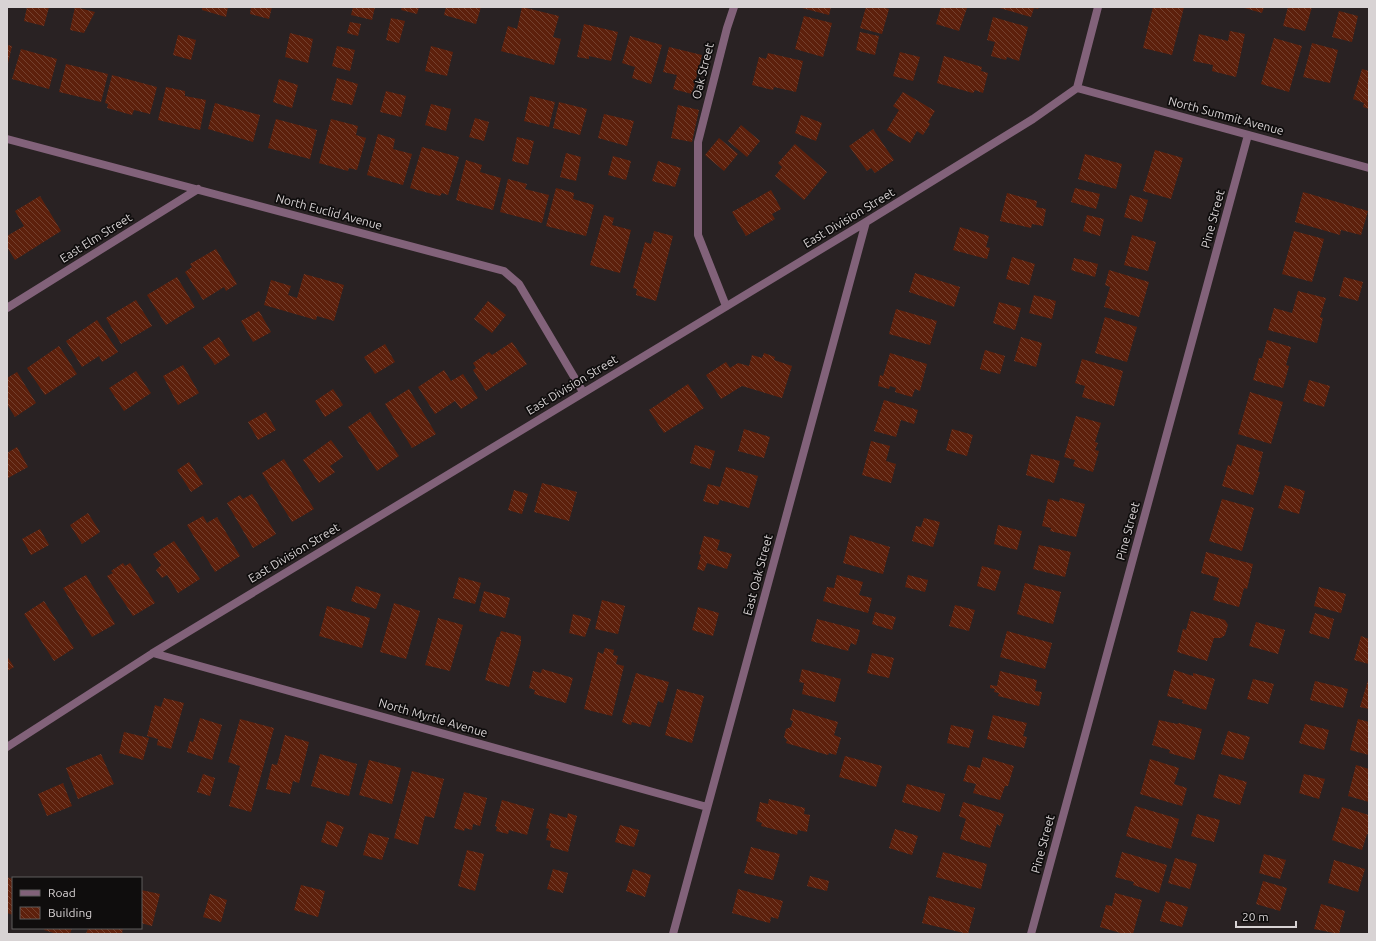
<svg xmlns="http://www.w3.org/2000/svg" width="1376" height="941" font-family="Ubuntu,sans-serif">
<defs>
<pattern id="building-back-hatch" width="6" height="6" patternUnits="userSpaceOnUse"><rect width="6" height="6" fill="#5d200c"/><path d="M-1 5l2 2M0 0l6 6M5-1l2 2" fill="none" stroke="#74402e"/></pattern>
</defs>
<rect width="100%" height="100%" fill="#292223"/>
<path fill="url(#building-back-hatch)" d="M27 7H49L44 26 24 21Z
M75 7 95 12 84 33 70 30Z
M202 7H228L226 17 202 10Z
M251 7H272L269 19 250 14Z
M353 7H375L372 20 351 15Z
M402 7H419L417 14 401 10Z
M446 7H481L476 24 444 15Z
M522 7 559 16 553 37 561 39 554 65 501 51 508 26 517 29Z
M798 7H831L829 15Z
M866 7H882L889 9 882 34 860 28Z
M941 7H963L967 8 959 31 936 24Z
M996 7H1039L1038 9 1034 8 1031 17Z
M1153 7H1184L1172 55 1143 48Z
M1241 7H1264L1262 13Z
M1288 7H1312L1305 31 1283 26Z
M1339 11 1358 16 1352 42 1332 37Z
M804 16 832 23 823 57 795 49Z
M993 17 1028 27 1019 61 1007 57 1006 60 991 56 995 42 987 40Z
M391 18 405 21 399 43 386 40Z
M350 22 361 24 358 36 347 33Z
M584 24 618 32 611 61 589 56V59L577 57Z
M1230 31 1245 34 1236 77 1212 71 1213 65 1193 61 1199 34 1228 41Z
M860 32 879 36 875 55 856 50Z
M290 33 313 39 308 63 285 57Z
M178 35 196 40 191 60 173 55Z
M630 36 662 45 651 84 632 78 635 67 622 63Z
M1274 38 1302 46 1289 92 1261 84Z
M1312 43 1338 50 1330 83 1303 77Z
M7 45 12 46 8 63H7Z
M337 46 355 50 350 71 332 66Z
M431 46 453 52 447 76 425 71Z
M669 47 702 55 692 94 673 89 677 75 663 72Z
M21 49 57 59 49 89 12 79Z
M900 52 920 57 913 81 893 76Z
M768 53 803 61 796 92 774 87 773 90 752 85 759 57 766 59Z
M944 56 982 67 981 71 988 73 983 93 975 90 973 93 937 83Z
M66 64 108 74 101 102 59 92Z
M1362 69 1369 71V109L1363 107 1364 103 1353 99Z
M112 75 157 87 150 114 134 110 132 115 107 108 108 104 105 103Z
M337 78 358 84 352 105 331 100Z
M279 79 298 85 292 108 273 102Z
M166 87 185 91V96L206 100 200 130 158 120Z
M386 91 406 96 401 117 380 112Z
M903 92 935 111 928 122 930 124 923 135 917 131 910 143 887 130 899 110 893 106Z
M530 96 555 102 549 127 524 121Z
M559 102 587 109 580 135 553 128Z
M215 103 260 115 253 142 208 129Z
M431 104 451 109 446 131 425 125Z
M678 105 699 110 692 142 671 138Z
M604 114 634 121 627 146 598 138Z
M801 115 822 123 816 141 795 133Z
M475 118 489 122 484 141 469 137Z
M276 119 317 130 310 159 268 148Z
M331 119 358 126 356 135 366 138 357 170 349 168 348 171 319 163Z
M741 125 760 141 747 157 728 141Z
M873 129 894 160 875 173 871 168 867 171 849 146Z
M378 134 395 139 393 149 412 154 403 185 367 175Z
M517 137 534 141 528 165 512 161Z
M719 138 738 154 724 171 705 155Z
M795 144 827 172 804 200 775 176 782 167 778 163Z
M422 147 459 157 448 195 442 193 440 196 410 188Z
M1155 150 1183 158 1171 199 1143 191Z
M566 153 581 157 576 181 560 177Z
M1085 154 1122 164 1116 189 1078 179Z
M613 156 631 161 626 180 608 175Z
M466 160 482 165 480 172 501 178 493 210 456 200Z
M658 161 681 168 675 187 652 181Z
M508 179 527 184 525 189 549 195 542 223 500 212Z
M556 188 574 193 573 199 594 205 586 236 546 226Z
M1075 188 1100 194 1096 209 1071 202Z
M771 190 781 209 772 214 775 219 746 236 732 212Z
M1303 192 1368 211 1361 235 1341 230 1340 235 1295 222Z
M1007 193 1037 201 1036 207 1046 209 1043 226 1032 224 1031 228 1000 221Z
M1130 195 1148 200 1142 222 1124 217Z
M40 196 61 231 15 260 7 247V236L24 226 15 211Z
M604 215 614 218 612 225 631 230 620 273 590 265Z
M1087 215 1104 219 1100 236 1083 231Z
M960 227 989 236 986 247 990 248 987 259 953 250Z
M654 231 673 236 656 301 636 295 637 289 633 288 645 242 651 244Z
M1294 231 1324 239 1312 282 1282 274Z
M1132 235 1156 242 1148 271 1124 265Z
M216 249 237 284 226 291 224 287 203 300 185 272 192 267 190 264Z
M1012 257 1035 264 1029 285 1006 279Z
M1074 258 1098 264 1095 277 1071 270Z
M1109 270 1149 282 1139 317 1104 307 1110 287 1105 285Z
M915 273 960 287 954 307 909 292Z
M304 274 344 285 334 321 317 316 316 320 264 305 271 280 291 286 288 295 297 298Z
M177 277 195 307 166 325 147 295Z
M1344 277 1363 282 1358 301 1339 296Z
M1298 291 1326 298 1320 317 1323 318 1317 343 1268 330 1274 308 1292 313Z
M1034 295 1056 301 1052 319 1029 313Z
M136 300 152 326 121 344 106 318Z
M488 301 506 315 492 333 474 319Z
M999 302 1021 308 1015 330 993 323Z
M896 309 937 321 930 345 889 334Z
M259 311 271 332 253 342 241 321Z
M1105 317 1137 327 1127 362 1095 353Z
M97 320 118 352 102 362 99 356 82 367 66 341Z
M219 337 230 355 215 365 203 347Z
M1021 337 1042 343 1036 367 1014 361Z
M1267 340 1291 347 1286 365 1289 366 1283 388 1253 380 1259 358H1262Z
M512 342 527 364 486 391 473 370 476 368 473 363 489 352 492 355Z
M385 344 395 362 375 374 364 357Z
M59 346 77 374 45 395 27 368Z
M985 350 1005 356 1000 374 980 369Z
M764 353 775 357 774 360 792 366 782 398 742 386 721 399 706 375 726 362 730 368 738 363 749 366 752 355 762 358Z
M890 353 927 364 920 391 915 389 912 397 895 392 896 388 890 386 889 389 878 386 880 375 883 376Z
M1082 359 1123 371 1114 406 1082 397 1085 386 1075 383Z
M183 365 199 393 178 405 163 376Z
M444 370 451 381 463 374 478 398 461 409 455 401 435 414 418 387Z
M136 371 151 393 124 411 109 388Z
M17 372 36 403 15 417 7 404V378Z
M1309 380 1330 386 1324 407 1303 401Z
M688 384 704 408 664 433 649 410Z
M333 389 343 405 325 417 315 401Z
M409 389 436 434 412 448 385 404Z
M1250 392 1283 402 1271 444 1238 434Z
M884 400 918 410 914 424 901 420 896 437 874 431Z
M266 412 276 430 258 440 248 422Z
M370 412 399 456 377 471 348 427Z
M1076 416 1101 423 1095 442 1098 443 1095 450 1099 451 1093 472 1073 466 1075 460 1064 457Z
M744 429 770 437 764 458 738 451Z
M952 429 973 435 967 456 946 450Z
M331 440 343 457 330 466 335 472 319 483 303 460Z
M871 441 890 446 886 461 896 464 891 483 862 475Z
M1237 444 1263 452 1258 472H1260L1253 495 1222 486 1228 465 1231 466Z
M695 445 715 451 710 469 690 463Z
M17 447 28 467 8 478 7 475V453Z
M1031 454 1060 461 1054 483 1026 475Z
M284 459 314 509 292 522 262 473Z
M189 462 203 484 191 492 177 470Z
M726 467 758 476 749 508 720 500 718 505 703 501 708 484 720 487Z
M542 483 577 492 569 521 534 512Z
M1285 485 1305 491 1299 514 1278 508Z
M514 490 528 494 522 514 508 510Z
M252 494 276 534 253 548 227 503 240 495 243 499Z
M1060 498 1085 504 1076 537 1050 531 1051 528 1042 526 1048 499 1059 502Z
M1222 499 1254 508 1242 551 1209 541Z
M88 513 100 532 82 544 70 525Z
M203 516 207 523 217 517 240 556 215 572 187 525Z
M924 518 940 522 933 547 912 541 916 526 921 527Z
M998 525 1022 531 1017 550 994 544Z
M40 529 49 545 31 555 22 539Z
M850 535 890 547 883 574 843 563Z
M704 536 720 540 717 550 732 554 727 569 707 563 704 571 697 569 701 555 699 554Z
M174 541 200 579 178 593 167 575 162 578 156 570 161 565 153 554Z
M1039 545 1071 552 1065 577 1033 569Z
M1206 552 1253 564 1247 589 1244 588 1239 607 1213 600 1219 578 1201 573Z
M123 563 125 566 130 563 155 603 133 616 107 576 113 573 111 571Z
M982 566 1001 571 995 591 977 586Z
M86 575 115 624 92 637 63 588Z
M837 575 863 582 859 595 872 598 868 613 823 601 827 587 834 588Z
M908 575 928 580 925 592 905 587Z
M459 577 481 583 475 604 453 598Z
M1025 583 1061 592 1053 624 1017 614Z
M356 586 381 594 376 609 351 601Z
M1319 587 1346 594 1341 613 1314 606Z
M484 591 510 598 505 618 479 611Z
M602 600 625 606 618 634 595 629Z
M44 601 74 648 54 661 24 614Z
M394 603 420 611 406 659 380 652Z
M955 605 975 610 969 631 949 626Z
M327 606 370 618 362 648 319 636Z
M698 607 719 613 713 636 692 630Z
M1191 611 1225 620 1228 625 1225 635 1221 638H1214L1207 661 1177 652 1183 629 1186 630Z
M875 612 896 617 892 630 872 624Z
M1315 613 1334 619 1329 639 1309 633Z
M573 614 591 619 585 637 569 633Z
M438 618 463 625 450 671 425 665Z
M817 619 860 630 856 645 851 643 848 651 811 641Z
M1256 622 1285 630 1278 654 1249 646Z
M501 631 521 636V643L509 687 485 680 497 637H499Z
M1007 631 1052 643 1045 669 1000 657Z
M1361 636 1369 639V664L1354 660Z
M605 648 614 650 613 655 618 656 616 664 624 666 612 716 584 709 598 652 603 654Z
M872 653 894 658 889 678 867 673Z
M7 656 14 667 7 671Z
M542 669 573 678 566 703 534 694 535 690 529 688 533 671 541 673Z
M802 669 841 679 835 702 802 694 804 683 799 682Z
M1174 670 1193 676V673L1215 679 1206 710 1182 703 1183 700 1167 696Z
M1000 671 1037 680 1035 691 1042 692 1039 706 998 696 999 693 994 692 995 689 990 688V685L997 686Z
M636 673 669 682 663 703 658 701 650 727 632 722 631 725 622 722Z
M1369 677V709L1360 707Z
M1253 679 1274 684 1268 704 1247 699Z
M1315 681 1348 689 1343 708 1310 700Z
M677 689 704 696 692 743 665 735Z
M164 698 184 703 171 749 157 745 158 739 147 736 155 705 161 707Z
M793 709 838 722 834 735 841 738 836 755 829 753 828 755 786 743 787 740 784 737 786 729 791 727 793 721 790 720Z
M993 715 1027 723 1023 736 1027 737 1024 748 987 739Z
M200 718 222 725 212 760 187 752 190 741 193 742Z
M240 719 274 728 251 812 229 806 240 766 228 762Z
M1358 719 1369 722V755L1350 750Z
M1159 720 1177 724 1179 723 1202 729 1194 760 1169 753 1170 750 1152 745Z
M1305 724 1329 730 1324 750 1299 743Z
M951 725 974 730 969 748 947 743Z
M1228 731 1250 737 1243 760 1221 754Z
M124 732 149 738 143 760 119 753Z
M285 735 309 742 299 783 293 781 290 794 266 789 272 764 277 765Z
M101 754 114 784 78 799 66 768Z
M320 754 357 764 349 796 311 786Z
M845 756 882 766 876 787 839 777Z
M983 757 1014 766 1008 786H1005L1000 800 973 793 976 784 963 781 968 765 980 768Z
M1150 759 1179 768 1174 784 1187 788 1182 806 1140 794Z
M369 760 401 768 392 804 359 795Z
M1356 765 1369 769V802L1348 796Z
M412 771 444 779 434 818 425 816 418 845 394 838Z
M203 774 215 778 210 796 197 792Z
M1219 774 1247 782 1240 805 1213 797Z
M1304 774 1325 779 1319 799 1299 793Z
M63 783 72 806 47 816 38 794Z
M907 784 945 794 940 812 902 802Z
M464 792 487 798 480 826 473 824 472 830 465 828 464 831 454 828Z
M769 799 805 808 804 814 810 815 807 832 798 830 797 835 761 826 762 823 756 821 760 802 768 804Z
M502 800 534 809 527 835 509 830 508 834 496 831 497 827 495 826Z
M963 802 1004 814 1000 826 997 824 990 848 960 839 966 819 959 816Z
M1135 806 1179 819 1171 849 1126 836Z
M1342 807 1369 815V835L1367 834 1362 850 1332 840Z
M550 813 567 818 568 813 577 816 568 852 550 847 551 841 546 840 549 829 546 828Z
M1197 814 1220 820 1214 842 1191 836Z
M327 821 344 827 337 847 321 842Z
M620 825 639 830 634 847 615 842Z
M895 829 918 836 912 855 889 848Z
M369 833 389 838 382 860 363 855Z
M751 847 780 854 773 880 744 873Z
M467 850 484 854 475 891 458 886Z
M943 852 987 864 981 889 936 877Z
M1122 852 1167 865 1159 893 1133 885 1134 882 1115 877Z
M1264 854 1286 860 1280 879 1259 873Z
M1175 858 1197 864 1190 889 1168 883Z
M1334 860 1365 869 1358 892 1328 883Z
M553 869 568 873 563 893 547 889Z
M633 869 651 875 645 897 626 891Z
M810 876 829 881 827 891 807 886Z
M7 877 13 879V915L7 913Z
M1263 881 1287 888 1280 911 1256 904Z
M301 885 325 891 318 917 294 910Z
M738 889 783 901 778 919 771 917 770 923 732 913Z
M141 890 160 894 152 926 141 923Z
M1115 893 1142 900 1133 934H1124L1100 927 1106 905 1112 906Z
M210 894 227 900 221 922 203 917Z
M929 896 975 908 968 934 922 923Z
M1166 901 1188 907 1182 927 1160 921Z
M1321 904 1345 911 1339 934 1314 929Z
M45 928H72L70 934H57L44 930Z
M88 928H123L122 934H86Z"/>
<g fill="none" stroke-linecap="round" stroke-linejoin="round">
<path stroke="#82627a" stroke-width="8" d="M726 306 698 235V142L727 28 734 7"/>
<path stroke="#82627a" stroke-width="8" d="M1077 88 1369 168
M7 139 504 271 519 284 583 392
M7 308 198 189
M153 653 707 807
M7 747 153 653 866 222 1033 119 1077 88 1098 7
M673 934 866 222
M1031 934 1248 135"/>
</g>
<g text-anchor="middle" stroke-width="3.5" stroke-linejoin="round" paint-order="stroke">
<g font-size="12" fill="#d8d3d4" stroke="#0f0d0d">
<text transform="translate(703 71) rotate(-76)" y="4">Oak Street</text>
<text transform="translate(1226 116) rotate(15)" y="4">North Summit Avenue</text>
<text transform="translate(329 212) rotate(15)" y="4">North Euclid Avenue</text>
<text transform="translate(849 218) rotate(-31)" y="4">East Division Street</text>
<text transform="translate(1213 219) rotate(-75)" y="4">Pine Street</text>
<text transform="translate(96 238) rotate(-32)" y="4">East Elm Street</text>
<text transform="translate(572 385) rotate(-31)" y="4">East Division Street</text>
<text transform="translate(1128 531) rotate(-75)" y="4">Pine Street</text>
<text transform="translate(294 553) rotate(-31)" y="4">East Division Street</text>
<text transform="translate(758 575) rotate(-75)" y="4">East Oak Street</text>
<text transform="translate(433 718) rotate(16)" y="4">North Myrtle Avenue</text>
<text transform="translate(1043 844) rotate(-75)" y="4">Pine Street</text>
</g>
</g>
<rect width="1376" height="941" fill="none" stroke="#d8d3d4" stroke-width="16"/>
<rect x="12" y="877" width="130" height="52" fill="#0f0d0d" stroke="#5f5c5d"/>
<rect x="20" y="890" width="20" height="6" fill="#82627a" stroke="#5f5c5d"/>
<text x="48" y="897" font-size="12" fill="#d8d3d4">Road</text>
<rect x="20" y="907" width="20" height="12" fill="url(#building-back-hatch)" stroke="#5f5c5d"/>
<text x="48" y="917" font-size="12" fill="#d8d3d4">Building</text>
<path d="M1236 921v6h60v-6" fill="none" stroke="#d8d3d4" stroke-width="2"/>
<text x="1242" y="921" font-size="12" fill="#d8d3d4" stroke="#0f0d0d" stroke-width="3" paint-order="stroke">20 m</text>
</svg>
